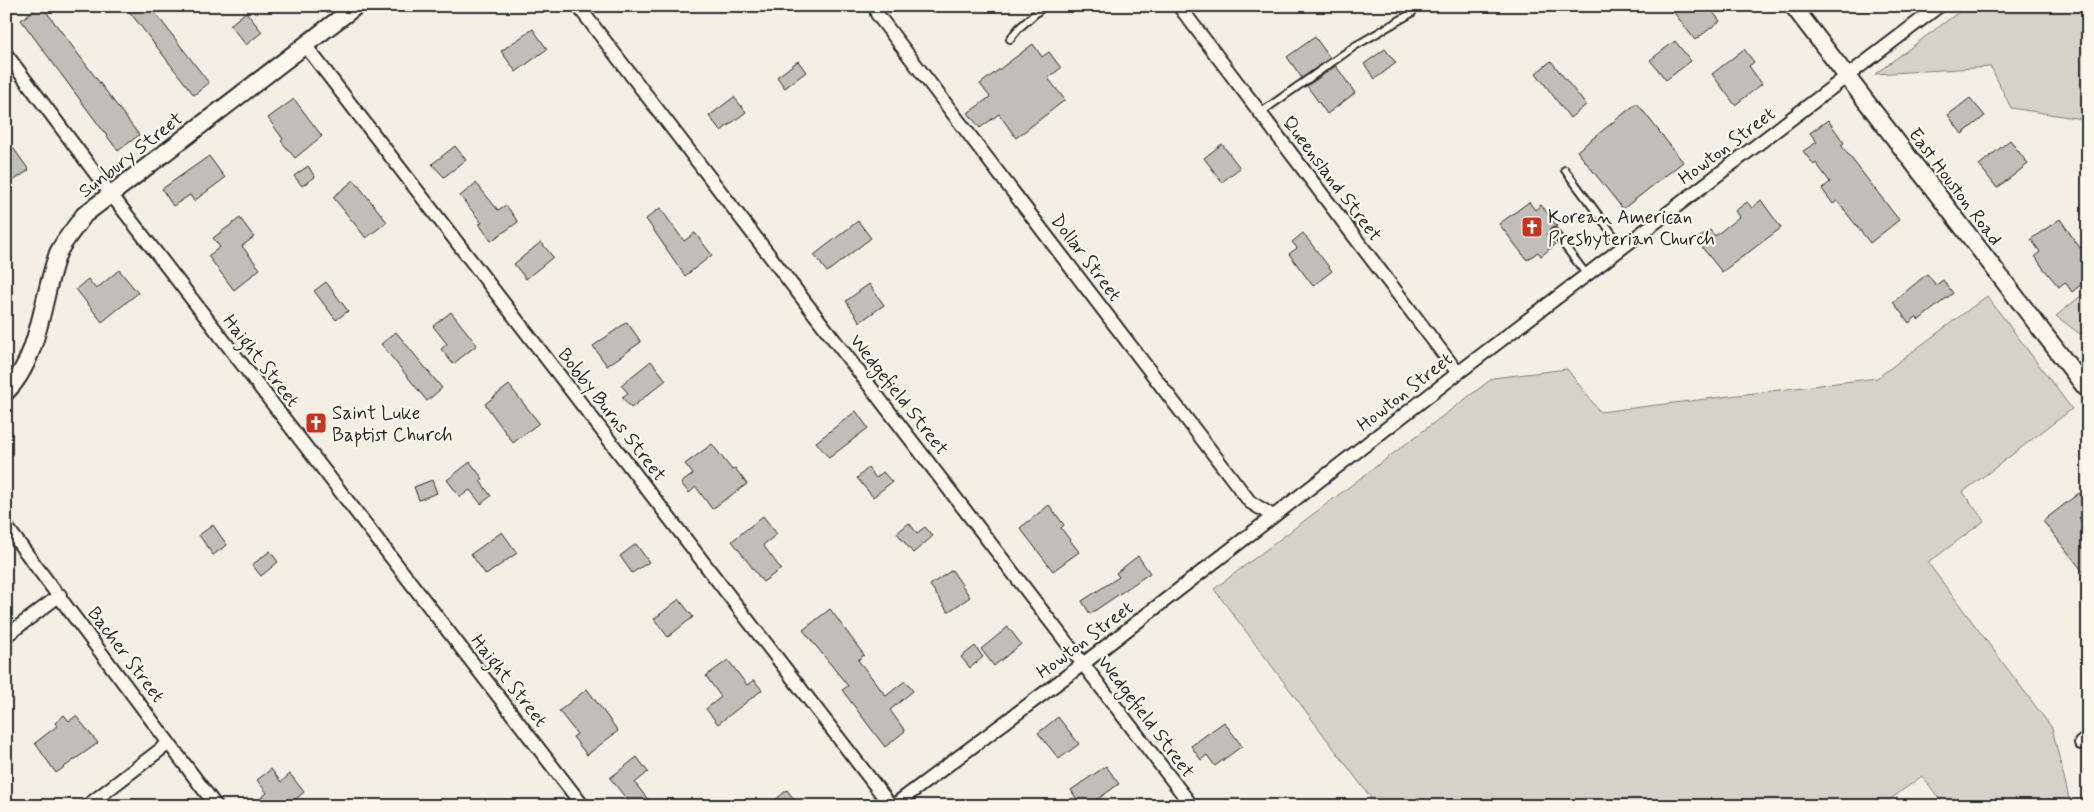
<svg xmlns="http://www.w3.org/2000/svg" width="2094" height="812" font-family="Mynerve,sans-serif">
<rect width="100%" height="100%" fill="#f3efe4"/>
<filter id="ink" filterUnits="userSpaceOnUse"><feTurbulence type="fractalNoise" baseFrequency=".02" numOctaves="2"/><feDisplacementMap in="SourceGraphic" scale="10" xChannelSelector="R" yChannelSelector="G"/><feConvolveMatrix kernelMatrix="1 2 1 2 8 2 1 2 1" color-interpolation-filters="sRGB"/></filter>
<g filter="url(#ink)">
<path fill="#d5d2c9" stroke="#807e7a" d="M1967 6H2086L2088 10V120L2011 108 1991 67 1875 74Z
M2088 290V329L2080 334 2056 316Z
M1987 296 2072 409 1963 492 1984 521 1928 563 2052 728 2071 806H1945L1922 776 1881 806H1377L1214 589 1493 378 1567 369 1600 412 1877 378Z"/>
<path fill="#c0beb6" stroke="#2b2b2b" d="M39 6H42L139 135 118 151 21 20Z
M125 6H150L209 83 194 95Z
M1669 6H1708L1720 21 1695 40Z
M246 12 262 32 246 45 230 25Z
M533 29 547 49 516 72 501 51Z
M1315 37 1330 58 1302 78 1287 57Z
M1675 41 1691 61 1666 80 1650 60Z
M1033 44 1042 57 1049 52 1061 68 1048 78 1065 100 1016 138 999 114 980 128 968 113 990 97 980 84Z
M1385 49 1396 63 1375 79 1364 64Z
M1744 49 1754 62 1749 66 1762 84 1735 105 1712 74Z
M798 61 806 72 785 88 777 77Z
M1551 61 1586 105 1570 118 1536 73Z
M1336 66 1355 93 1327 114 1307 86Z
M734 97 746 112 721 131 709 116Z
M1970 98 1985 116 1962 134 1948 115Z
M294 99 322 136 295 158 281 141 283 139 268 118Z
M1637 103 1683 162 1623 209 1577 151Z
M1828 120 1844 143 1841 145 1899 220 1870 243 1837 201 1833 204 1822 189 1830 182 1816 163 1814 165 1803 151 1817 142 1810 133Z
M6 138 29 170 6 186Z
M2010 140 2028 164 1997 188 1979 165Z
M1222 144 1240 168 1222 182 1204 158Z
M455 146 466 160 444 177 432 164Z
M209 156 225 178 194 201 190 195 173 206 162 189Z
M308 166 315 177 302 186 294 176Z
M354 180 387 222 366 238 333 197Z
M476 183 498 210 506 205 518 222 491 241 479 224 482 223 460 196Z
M1761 200 1781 228 1722 272 1696 240 1710 230 1715 236 1739 217 1735 211 1747 202 1752 208Z
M1529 202 1535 210 1541 205 1557 226 1546 234 1555 245 1541 256 1538 252 1527 260 1499 224Z
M660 208 684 241 695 233 712 255 685 276 646 219Z
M240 218 254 237 242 246 260 269 234 290 208 256 220 247 213 238Z
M2060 219 2080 248 2088 242V279L2072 292 2065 282 2059 287 2043 268 2035 256 2040 252 2031 239Z
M858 221 871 238 827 272 814 255Z
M1303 233 1332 271 1313 286 1289 254 1297 248 1292 242Z
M541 242 553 257 526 279 514 264Z
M119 270 138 293 102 322 76 289 88 279 96 289Z
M1927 274 1936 285 1943 280 1953 293 1919 320 1916 317 1909 323 1893 302Z
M326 282 348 311 336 320 314 291Z
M869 284 884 305 860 322 846 301Z
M451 312 477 345 453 364 441 349 447 344 433 326Z
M627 322 641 342 607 366 593 346Z
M396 332 442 388 427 401 381 344Z
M651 361 666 380 631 408 622 397 628 393 621 385Z
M509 385 539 423 513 443 485 404Z
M856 411 868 428 829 458 816 442Z
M712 444 732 470 735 468 747 484 712 509 696 487 689 493 681 483 693 474 685 464Z
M470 462 483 479 480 481 491 496 481 504 470 490 460 497 447 480Z
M868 468 876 478 883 472 892 482 873 497 857 478Z
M432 480 437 493 419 500 414 487Z
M2079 493 2088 504V511L2079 518 2088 529V578L2043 521Z
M1049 505 1064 525 1061 528 1079 552 1053 571 1020 528Z
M763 516 777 534 763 545 781 569 763 582 732 541Z
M909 523 917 533 925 527 933 536 913 553 897 533Z
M213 525 227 545 213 555 199 535Z
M502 532 517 553 486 575 471 554Z
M636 544 649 562 632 573 620 556Z
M270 551 278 562 261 576 252 565Z
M1138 556 1150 573 1090 614 1082 601 1119 577 1116 573Z
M952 570 970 597 948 612 930 585Z
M679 599 693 617 668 637 654 619Z
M830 609 864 655 858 660 886 696 905 681 913 691 890 710 905 731 885 747 842 690 848 686 803 630Z
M1008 627 1021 644 994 666 981 649Z
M975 646 983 657 970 668 961 657Z
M728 660 747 685 754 680 762 690 718 724 706 709 721 697 706 676Z
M587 689 618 731 587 755 573 737 577 734 559 711Z
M64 715 69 721 76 716 98 743 56 773 35 743 57 726 55 723Z
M1058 717 1079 744 1059 759 1038 733Z
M1224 722 1242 746 1215 766 1207 755 1201 760 1191 746Z
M637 757 648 772 635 783 653 806H632L610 778Z
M1106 766 1119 784 1088 806H1081L1071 790Z
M271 769 281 782 290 774 304 792 288 806H268L261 798 267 793 257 780Z
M787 790 799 806H768Z"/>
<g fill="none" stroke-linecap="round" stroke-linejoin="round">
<g stroke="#2b2b2b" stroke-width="10">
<path id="service" d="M1010 39 1019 28 1044 6
M1260 113 1355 46 1412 13
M1565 170 1623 248
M1554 232 1587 275"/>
</g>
<g stroke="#2b2b2b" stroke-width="16">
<path id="minor" d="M578 6 1192 806
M1179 6 1458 373
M877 14 1250 502 1273 516
M305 45 891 806
M6 54 110 193 583 806
M6 526 216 806
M6 636 60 595
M2081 743 2088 738
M87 806 169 743
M893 806 1083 664 1458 373 1939 6"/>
</g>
<g stroke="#2b2b2b" stroke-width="20">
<path id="tertiary" d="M1793 6 2088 391
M6 392C40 359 42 296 58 253 64 240 76 227 84 215L356 6"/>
</g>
<use href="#service" stroke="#fbf7ec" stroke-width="6"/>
<use href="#minor" stroke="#fbf7ec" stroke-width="12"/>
<use href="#tertiary" stroke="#fbf7ec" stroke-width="16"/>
</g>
</g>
<defs>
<g id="church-square" transform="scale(1.125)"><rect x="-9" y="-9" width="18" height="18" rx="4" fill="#c8321e" stroke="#fbf7ec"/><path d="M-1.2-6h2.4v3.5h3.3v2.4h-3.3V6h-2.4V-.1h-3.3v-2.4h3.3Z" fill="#fff"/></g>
</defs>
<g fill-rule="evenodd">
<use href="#church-square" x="1532" y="227"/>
<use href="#church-square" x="316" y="423"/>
</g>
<g text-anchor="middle" stroke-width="4.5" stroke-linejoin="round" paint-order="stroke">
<g font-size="19" fill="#2b2b2b" stroke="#fbf7ec">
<text transform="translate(1726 145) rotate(-37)" y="7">Howton Street</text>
<text transform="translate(130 154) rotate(-38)" y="7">Sunbury Street</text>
<text transform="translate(1333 178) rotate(53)" y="7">Queensland Street</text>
<text transform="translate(1956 186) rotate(53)" y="7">East Houston Road</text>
<text transform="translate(1087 257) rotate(53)" y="7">Dollar Street</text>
<text transform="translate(262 360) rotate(52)" y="7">Haight Street</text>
<text transform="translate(1404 391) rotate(-38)" y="7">Howton Street</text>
<text transform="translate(900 394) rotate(52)" y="7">Wedgefield Street</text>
<text transform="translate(613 414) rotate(52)" y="7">Bobby Burns Street</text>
<text transform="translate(1084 639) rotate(-37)" y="7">Howton Street</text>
<text transform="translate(127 654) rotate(53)" y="7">Bacher Street</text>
<text transform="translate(510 680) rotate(52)" y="7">Haight Street</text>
<text transform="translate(1147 716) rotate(53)" y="7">Wedgefield Street</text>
</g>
<g font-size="19" fill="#2b2b2b" stroke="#fbf7ec" text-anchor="start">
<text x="1548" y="223">Korean American<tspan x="1548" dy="22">Presbyterian Church</tspan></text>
<text x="332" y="419">Saint Luke<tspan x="332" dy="22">Baptist Church</tspan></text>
</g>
</g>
<rect width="2094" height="812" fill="none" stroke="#fbf7ec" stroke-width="25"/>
<rect x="12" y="12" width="2069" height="787" fill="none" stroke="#2b2b2b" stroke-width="2" filter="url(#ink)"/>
</svg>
